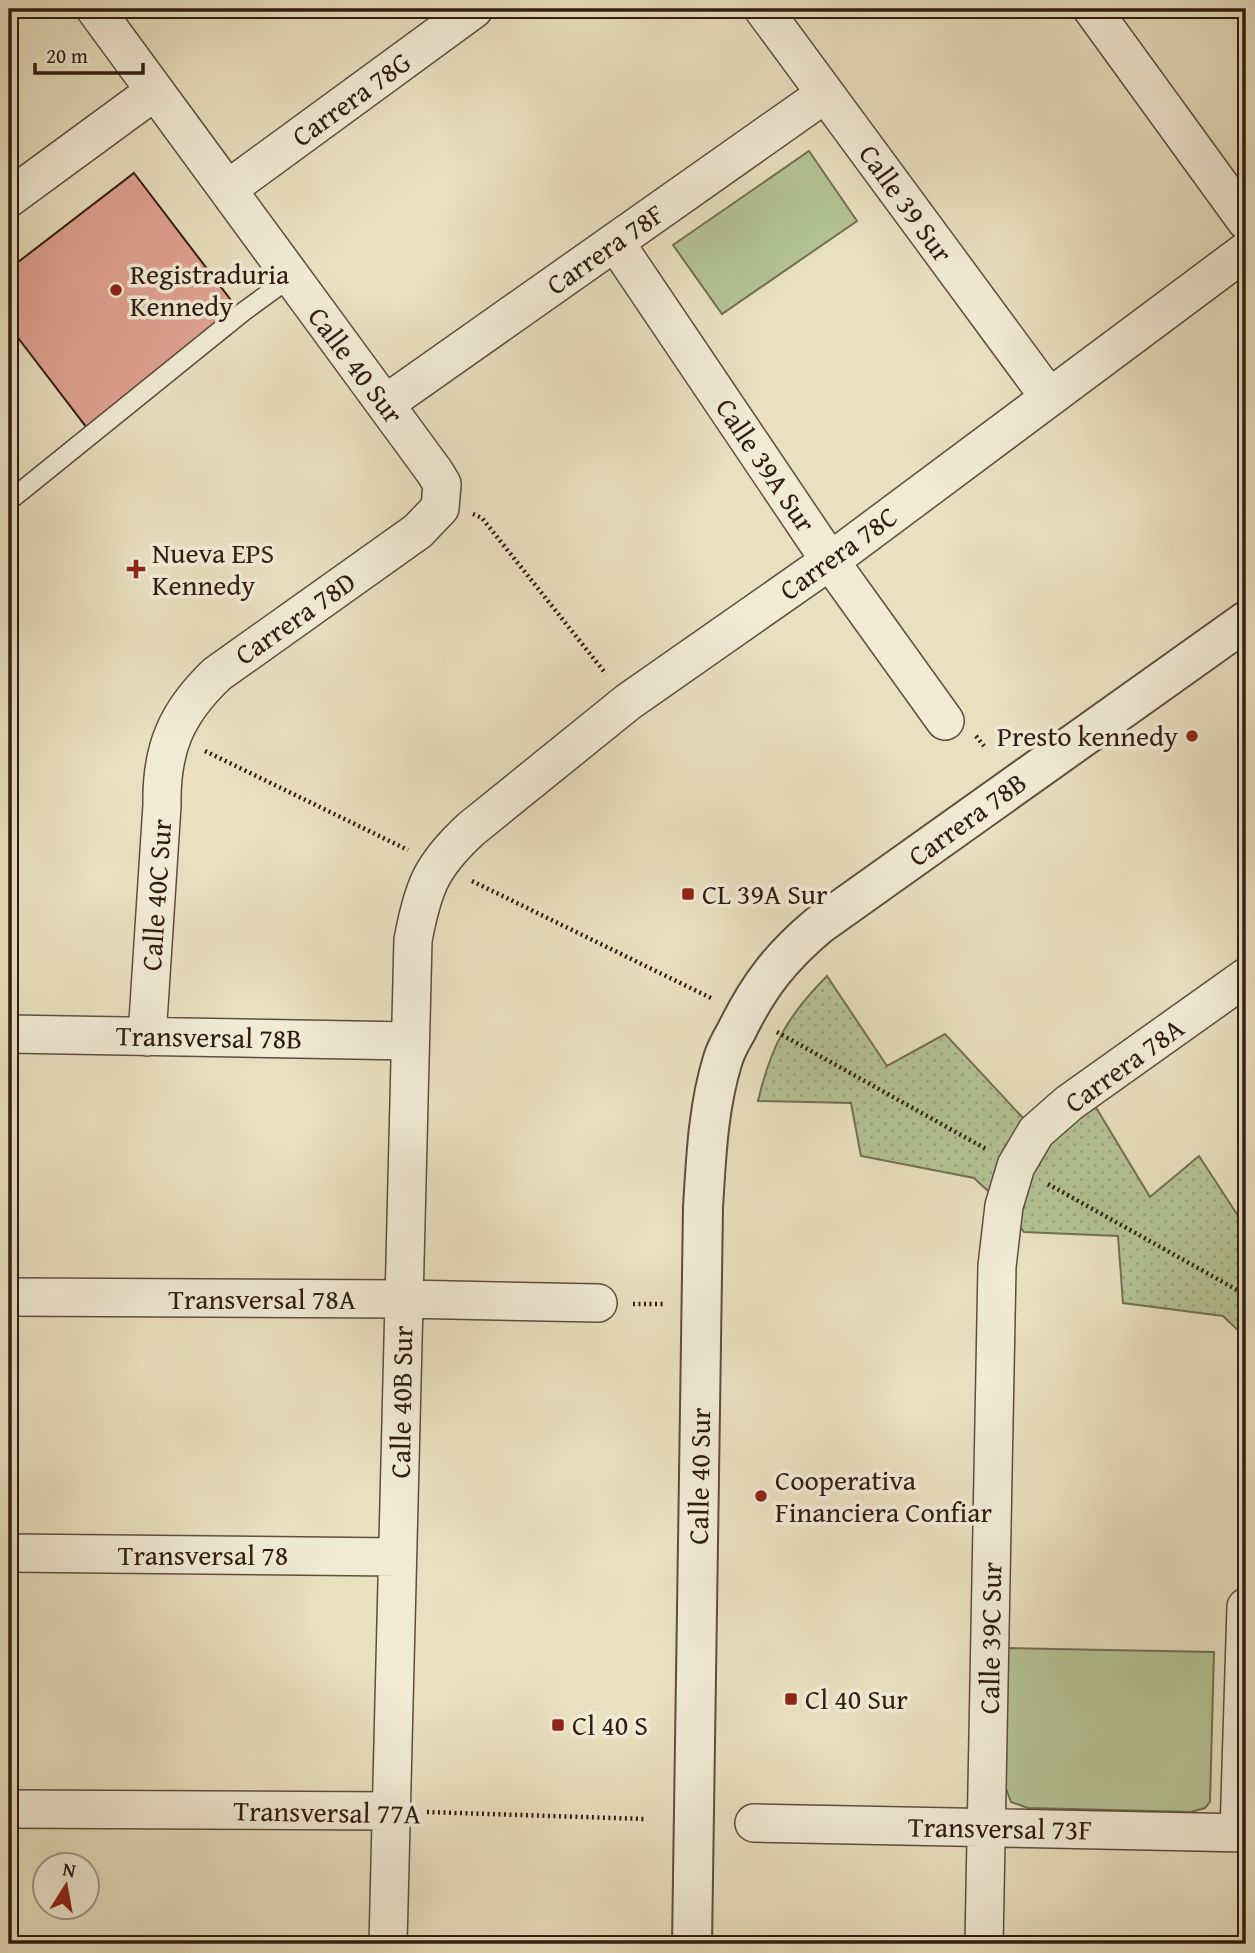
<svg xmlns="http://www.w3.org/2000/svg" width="1255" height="1953" font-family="'Gentium Book Plus',serif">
<defs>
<pattern id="grass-dots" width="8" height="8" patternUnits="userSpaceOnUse" patternTransform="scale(1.75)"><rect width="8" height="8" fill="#b4c395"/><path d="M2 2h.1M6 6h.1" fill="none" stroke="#9ba77f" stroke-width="1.8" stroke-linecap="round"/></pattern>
</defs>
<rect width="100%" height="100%" fill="#e9e0c0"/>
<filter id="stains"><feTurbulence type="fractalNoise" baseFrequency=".00286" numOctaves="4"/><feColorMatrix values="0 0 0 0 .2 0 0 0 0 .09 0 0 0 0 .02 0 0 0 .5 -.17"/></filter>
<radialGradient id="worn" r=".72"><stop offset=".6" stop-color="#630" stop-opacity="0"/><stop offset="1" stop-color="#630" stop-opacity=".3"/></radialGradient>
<path fill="url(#grass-dots)" stroke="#727053" stroke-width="2" d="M827 976 887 1066 945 1034 1036 1132 1086 1091 1150 1197 1199 1156 1246 1228V1338L1223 1316 1123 1303 1118 1236 1024 1232 1004 1206 974 1178 861 1156 851 1103 758 1101C771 1046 787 1016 827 976Z"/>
<path fill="#b4c395" stroke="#727053" stroke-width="2" d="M809 151 857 221 722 314 673 245Z
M1007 1648 1214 1652 1210 1802 1205 1808 1191 1812 1028 1808 1011 1802 1005 1786Z"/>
<path fill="#e0a292" stroke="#311c11" stroke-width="2" d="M134 173 240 312 87 428 9 326V269Z"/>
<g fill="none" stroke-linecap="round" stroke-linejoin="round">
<g stroke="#5f4d3d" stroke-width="21">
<path id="service" d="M9 501 243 312 291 277"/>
</g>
<g stroke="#5f4d3d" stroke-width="40">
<path id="minor" d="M95 9 434 471 442 484 440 508 418 531 217 674C176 713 161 749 162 805L147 1037
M763 9 1049 397
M1092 9 1246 221
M228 189 474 9
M9 198 155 91
M615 242 830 561 945 721
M385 404 825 94
M9 1034 410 1041
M9 1297 404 1299 598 1303
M9 1553 397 1557
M9 1809 391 1811
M754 1823 1246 1833
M1239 1833 1246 1607
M388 1944 413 940C423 887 431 866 471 829L628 702 841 553 1246 251
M984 1944 997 1266 1004 1206 1016 1166 1036 1132 1069 1103 1246 977"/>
</g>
<g stroke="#5f4d3d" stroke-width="42">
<path id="tertiary" d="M692 1944 703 1208C706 1158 708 1107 723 1059 726 1049 732 1039 737 1030 759 985 781 957 819 925L1246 621"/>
</g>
<path stroke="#311c11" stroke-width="4.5" stroke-dasharray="2 3.5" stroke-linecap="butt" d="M473 514 482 518 606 674
M976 736 984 746
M205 751 408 850
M472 881 713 999
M777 1032 986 1149
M1048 1184 1246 1295
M9 1244 14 1070
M633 1304H663
M427 1812 645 1819"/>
<use href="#service" stroke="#f1ebd6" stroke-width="18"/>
<use href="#minor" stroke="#f1ebd6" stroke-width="37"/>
<use href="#tertiary" stroke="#f1ebd6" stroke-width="38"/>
</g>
<g fill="#8f2418" stroke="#f1ebd6" stroke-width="2.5">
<circle cx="116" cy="290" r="7"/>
<path d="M132.5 558.5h7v7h7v7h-7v7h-7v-7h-7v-7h7z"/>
<circle cx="1192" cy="736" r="7"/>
<rect x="681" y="887" width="14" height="14" rx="3.5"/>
<circle cx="761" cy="1496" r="7"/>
<rect x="784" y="1692" width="14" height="14" rx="3.5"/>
<rect x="551" y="1718" width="14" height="14" rx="3.5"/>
</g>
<g text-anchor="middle" stroke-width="7" stroke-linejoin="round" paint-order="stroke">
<g font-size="28" fill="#311c11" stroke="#f1ebd6">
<text transform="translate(351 99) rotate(-36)" y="10">Carrera 78G</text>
<text transform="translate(906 203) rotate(54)" y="10">Calle 39 Sur</text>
<text transform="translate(605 249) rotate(-35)" y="10">Carrera 78F</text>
<text transform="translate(356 365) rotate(53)" y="10">Calle 40 Sur</text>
<text transform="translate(766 465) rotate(56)" y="10">Calle 39A Sur</text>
<text transform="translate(838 553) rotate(-36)" y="10">Carrera 78C</text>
<text transform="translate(295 618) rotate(-35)" y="10">Carrera 78D</text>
<text transform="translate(967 819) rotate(-36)" y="10">Carrera 78B</text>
<text transform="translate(156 895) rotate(-86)" y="10">Calle 40C Sur</text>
<text transform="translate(209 1037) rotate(1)" y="10">Transversal 78B</text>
<text transform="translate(1124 1065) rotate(-36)" y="10">Carrera 78A</text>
<text x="262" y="1309">Transversal 78A</text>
<text transform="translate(401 1402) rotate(-89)" y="10">Calle 40B Sur</text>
<text transform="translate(699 1476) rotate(-89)" y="10">Calle 40 Sur</text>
<text x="203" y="1565">Transversal 78</text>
<text transform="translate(990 1638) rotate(-89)" y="10">Calle 39C Sur</text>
<text transform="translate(327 1812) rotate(1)" y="10">Transversal 77A</text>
<text transform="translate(1000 1828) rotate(1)" y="10">Transversal 73F</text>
</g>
<g font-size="28" fill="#311c11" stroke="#f1ebd6" text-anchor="start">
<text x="130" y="284">Registraduria<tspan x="130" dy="32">Kennedy</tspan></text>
<text x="152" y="563">Nueva EPS<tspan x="152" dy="32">Kennedy</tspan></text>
<text x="1178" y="746" text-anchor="end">Presto kennedy</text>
<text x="702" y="904">CL 39A Sur</text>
<text x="775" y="1490">Cooperativa<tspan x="775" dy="32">Financiera Confiar</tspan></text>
<text x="805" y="1709">Cl 40 Sur</text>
<text x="572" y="1735">Cl 40 S</text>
</g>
</g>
<rect width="1255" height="1953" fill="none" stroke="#e9e0c0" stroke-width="35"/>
<rect x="10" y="10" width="1234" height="1932" fill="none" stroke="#311c11" stroke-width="3.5"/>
<rect x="18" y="18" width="1220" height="1918" fill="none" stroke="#311c11" stroke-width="2"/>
<g transform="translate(66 1886) rotate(11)"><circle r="33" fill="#f1ebd6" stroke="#a49887" stroke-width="2"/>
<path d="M0-5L12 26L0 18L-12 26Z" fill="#8f2418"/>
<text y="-10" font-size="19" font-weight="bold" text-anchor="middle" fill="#311c11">N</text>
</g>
<path d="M35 63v10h108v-10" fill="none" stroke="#311c11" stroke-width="3.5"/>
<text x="46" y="63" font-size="21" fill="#311c11" stroke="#f1ebd6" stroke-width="5" paint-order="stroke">20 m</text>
<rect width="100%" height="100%" filter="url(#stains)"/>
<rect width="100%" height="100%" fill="url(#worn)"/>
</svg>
